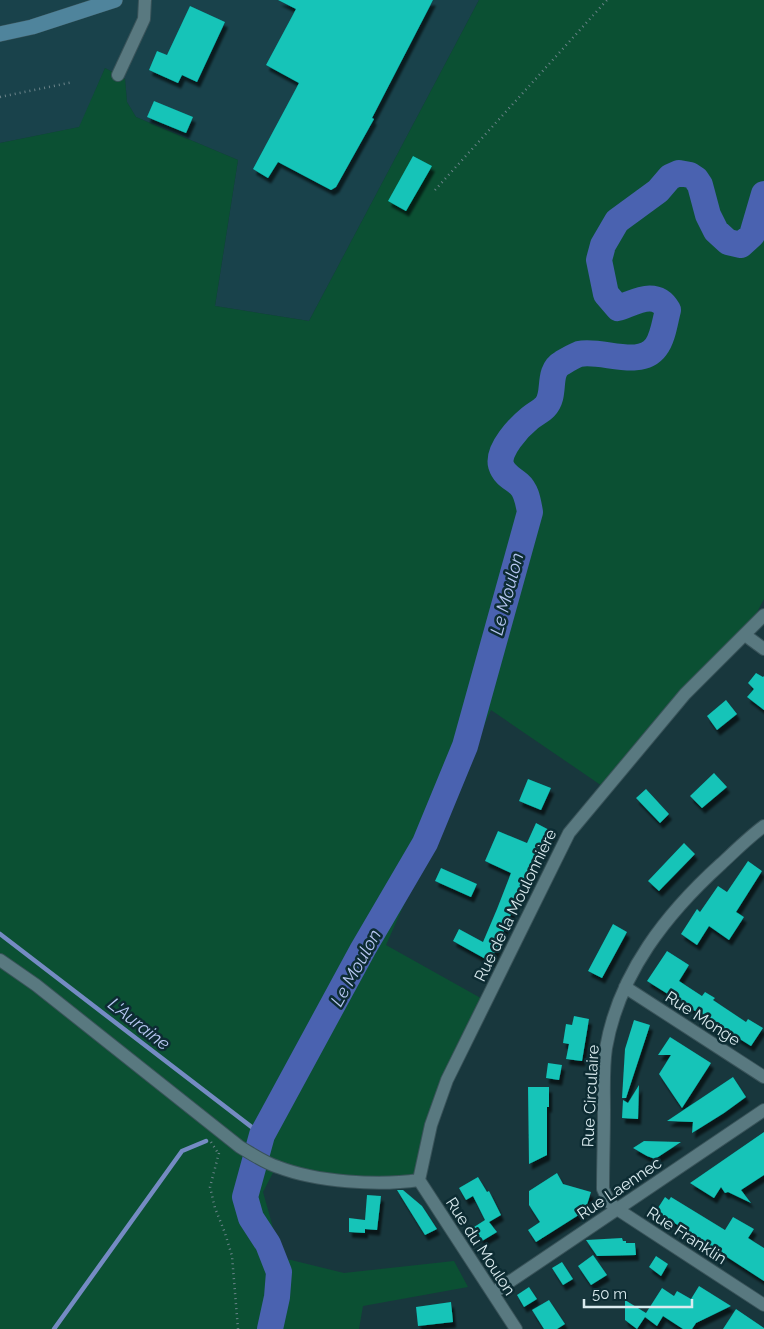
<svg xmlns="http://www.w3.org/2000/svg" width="764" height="1329" font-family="Raleway,sans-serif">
<defs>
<filter id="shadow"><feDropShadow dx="3" dy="5.5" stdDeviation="1" flood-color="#0009"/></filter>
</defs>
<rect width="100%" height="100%" fill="#18373d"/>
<path fill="#19424b" d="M0 0H479L309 321 215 306 238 160 136 117 127 102 125 79 105 68 80 127 0 143Z"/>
<path fill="#0b5033" d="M479 0H764V599L745 635 605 788 491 710 386 945 486 1001 447 1080 419 1180 398 1183 276 1167 263 1192 274 1231 287 1259 344 1273 454 1261 468 1287 363 1306 359 1329H0V143L79 127 105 68 125 79 127 102 136 117 238 160 215 306 309 321Z"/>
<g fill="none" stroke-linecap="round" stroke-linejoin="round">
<path stroke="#758bc3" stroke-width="4.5" d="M0 934 262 1135
M54 1329 182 1151 206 1141"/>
<path stroke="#4a62b0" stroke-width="26" d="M270 1329 277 1297 279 1272 268 1244 251 1218 245 1197 262 1135 363 949 425 843 465 746 530 512C528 502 527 491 519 484 512 478 504 475 501 465 497 450 519 427 530 418 535 414 541 411 545 407 557 395 546 372 562 363 567 360 574 356 579 354 602 349 640 369 656 347 663 338 665 321 668 310 656 289 636 302 618 308L606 294 599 260 603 245 617 221 658 191 670 177 679 173 690 175 696 179 700 185 708 215 716 231 728 242 741 245 752 235 764 194"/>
</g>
<path fill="#12c4b8" filter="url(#shadow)" d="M278 0H433L372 118 374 119 336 187 331 190 278 162 268 178 253 169 299 83 266 65 296 9Z
M190 6 225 22 197 82 182 75 178 83 149 70 157 51 167 55Z
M154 101 193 117 186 133 147 117Z
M413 156 432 166 406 211 388 201Z
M756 673 763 677 764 676V710L747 697 754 689 748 683Z
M726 700 737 714 717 730 707 716Z
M714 773 727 787 702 808 690 796Z
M528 779 551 788 541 810 519 801Z
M646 789 669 814 660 823 636 798Z
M536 823 553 832 543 852 538 849 491 962 453 941 459 929 483 942 497 909 511 873 485 861 498 831 527 843Z
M684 843 695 854 659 891 648 881Z
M748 861 762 871 736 912 744 917 729 940 709 926 697 945 681 934 697 909 700 912 718 886 727 892Z
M441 868 477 884 471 897 435 881Z
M613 924 627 932 602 978 588 971Z
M667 951 689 965 679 981 702 996 705 992 715 998 713 1000 746 1022 748 1019 763 1028 751 1046 647 981Z
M574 1016 589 1019 582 1061 566 1059 569 1044 563 1043 566 1024 572 1025Z
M634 1020 650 1025 626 1098H622L625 1049Z
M670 1037 711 1063 682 1108 659 1074 671 1055H658Z
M548 1063 562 1065 559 1080 546 1078Z
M733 1077 746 1097 724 1113 692 1133 693 1122 667 1121Z
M639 1085 638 1119 622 1118 623 1100 628 1103Z
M528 1087H549V1107H547V1155L529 1164Z
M764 1132V1175L741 1190 751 1203 728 1192 725 1193 721 1187 714 1198 690 1183Z
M644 1141 681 1142 655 1159 647 1156 633 1148Z
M557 1173 563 1184 591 1192 585 1211 536 1242 528 1230 540 1222 529 1205V1191Z
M478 1177 487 1192 489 1191 501 1215 489 1222 497 1232 482 1241 474 1227 485 1220 473 1196 466 1200 459 1188Z
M397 1190H403L422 1206 437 1229 425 1235Z
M367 1195 381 1196 377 1230 365 1229V1233L349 1232V1218L365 1220Z
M665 1197 669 1200 671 1197 725 1230 733 1217 754 1229 748 1238 764 1248V1281L656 1211Z
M622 1238 623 1241H626V1243H635L636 1255 597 1256 586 1240Z
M593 1255 607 1275 591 1285 578 1266Z
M656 1256 668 1264 661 1276 649 1267Z
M562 1262 573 1279 563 1285 552 1268Z
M699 1286 731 1306 696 1323 692 1329H683L663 1316 657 1326 645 1317 637 1329 625 1320V1300L646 1313 662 1288 674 1296 677 1291 691 1299Z
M529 1287 537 1299 524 1307 517 1295Z
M549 1300 565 1324 557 1329H544L532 1310Z
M451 1302 453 1322 418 1326 416 1307Z
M736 1309 764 1328V1329H723Z"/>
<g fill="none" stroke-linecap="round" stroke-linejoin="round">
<g stroke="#395359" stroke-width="14">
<path id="minor" d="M118 75 144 19 145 0
M745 635 764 649
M764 826C749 837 735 851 721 864 667 913 619 973 606 1048 603 1068 604 1089 604 1109 604 1136 603 1162 603 1189L609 1202 617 1209 764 1305
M0 960 36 985 240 1147C252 1154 265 1163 278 1167 317 1182 378 1186 419 1180
M625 987 764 1077
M419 1180 431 1125 447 1080 569 833 685 694 764 615
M419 1180 516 1329
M493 1293 764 1110"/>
</g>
<g stroke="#395359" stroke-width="16">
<path id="secondary" d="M0 34 32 27 115 0"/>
</g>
<path stroke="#6a8389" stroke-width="2.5" stroke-dasharray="1 4" stroke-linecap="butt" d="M0 97 73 82
M435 190 607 0
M211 1142 218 1153
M219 1153 210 1187 215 1208 225 1233 232 1256 238 1329"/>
<use href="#minor" stroke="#597980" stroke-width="12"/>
<use href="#secondary" stroke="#4f849c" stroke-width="15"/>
</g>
<g text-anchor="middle" stroke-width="5" stroke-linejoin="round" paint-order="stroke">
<g font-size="16" fill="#daebef" stroke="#0d2c33">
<text transform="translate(515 905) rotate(-64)" y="6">Rue de la Moulonnière</text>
<text transform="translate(703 1018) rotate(33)" y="6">Rue Monge</text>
<text transform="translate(590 1096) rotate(-87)" y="6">Rue Circulaire</text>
<text transform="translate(619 1188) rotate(-34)" y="6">Rue Laennec</text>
<text transform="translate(687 1235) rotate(33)" y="6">Rue Franklin</text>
<text transform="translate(481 1246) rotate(57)" y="6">Rue du Moulon</text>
</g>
<g font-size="18" font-style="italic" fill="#b7c7f2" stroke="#0d2c33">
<text transform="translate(507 594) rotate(-75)" y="6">Le Moulon</text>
<text transform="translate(356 968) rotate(-61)" y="6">Le Moulon</text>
<text transform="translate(139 1024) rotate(38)" y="6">L'Auraine</text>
</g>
</g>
<path d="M584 1299v8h108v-8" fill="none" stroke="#daebef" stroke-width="2.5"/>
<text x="592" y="1299" font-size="15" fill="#daebef" stroke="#0d2c33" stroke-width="4" paint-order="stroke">50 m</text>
</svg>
